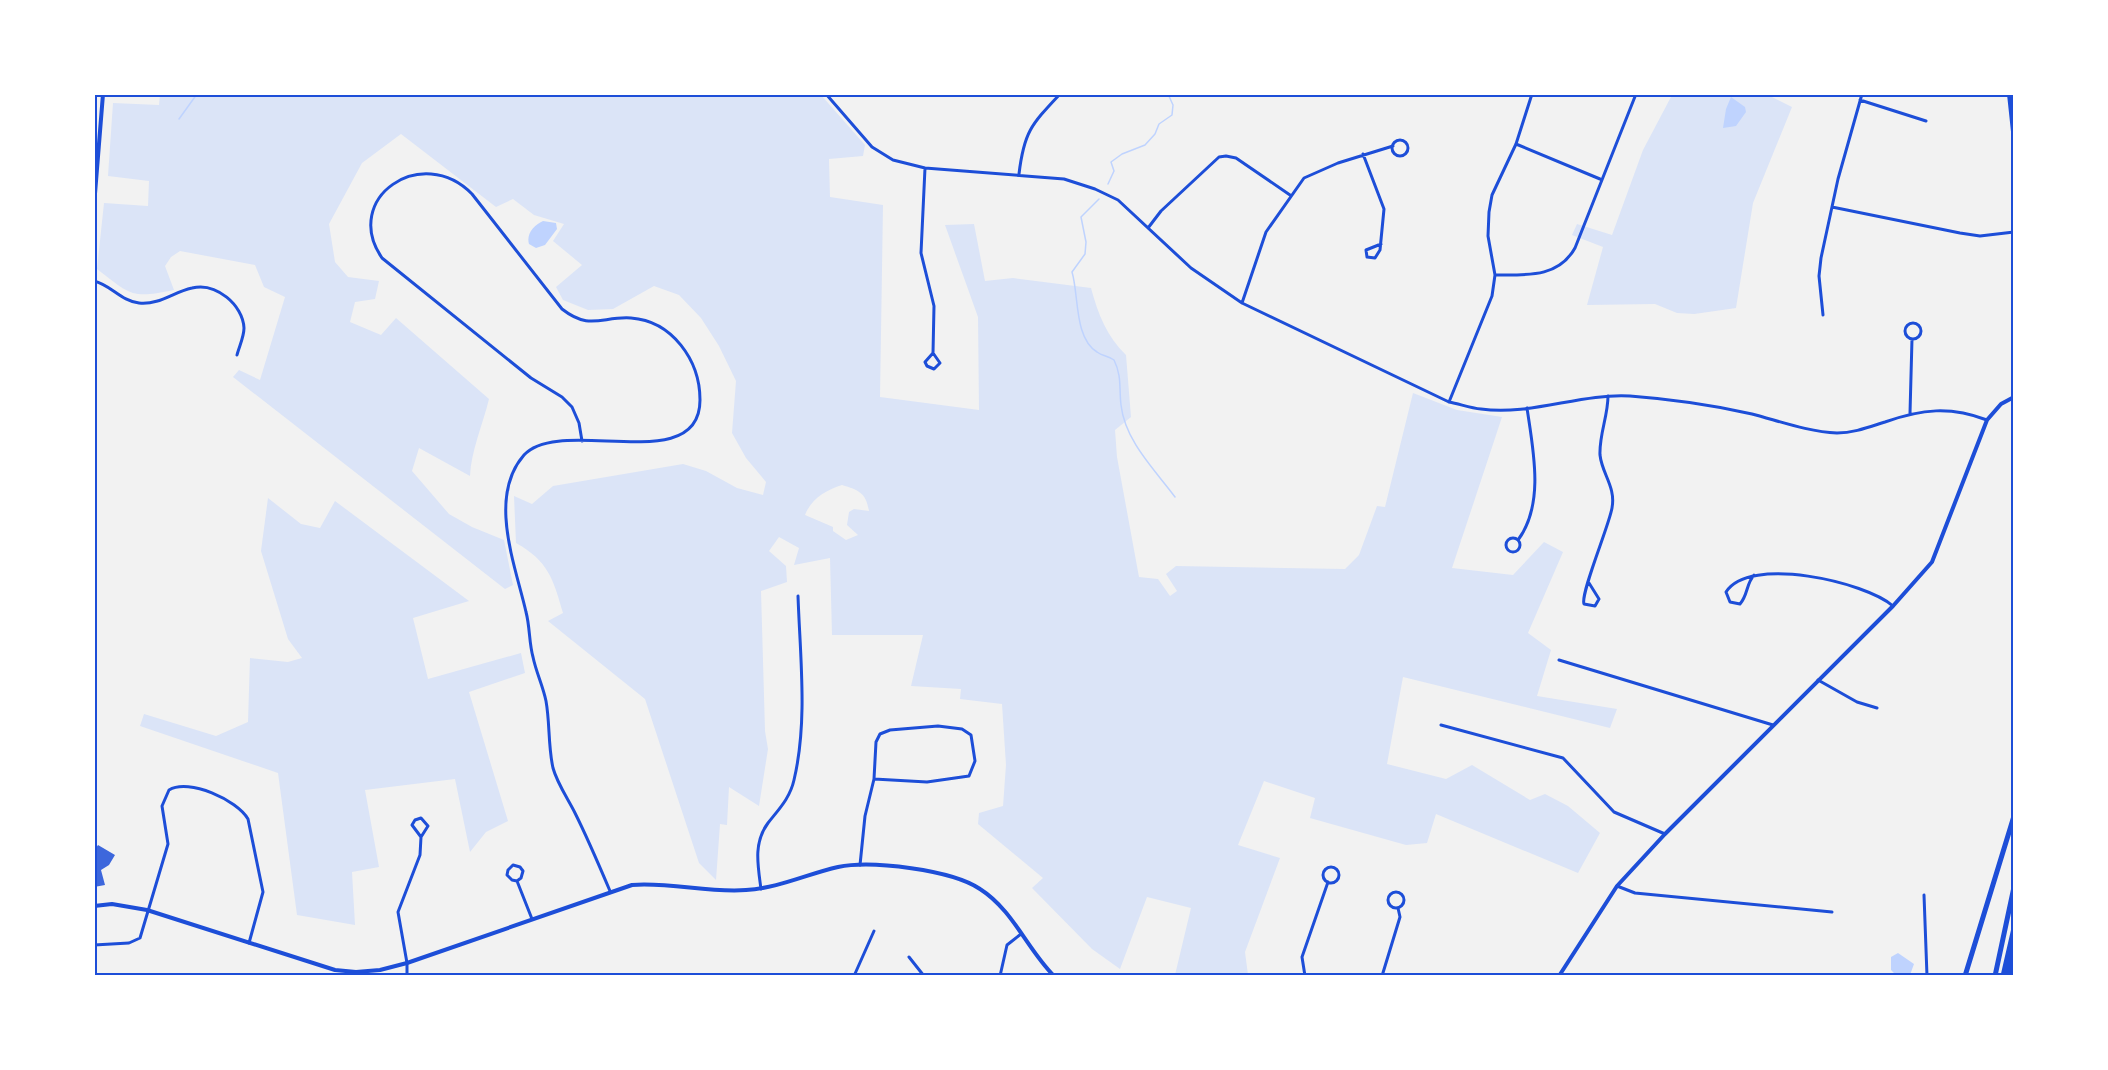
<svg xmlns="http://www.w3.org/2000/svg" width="2108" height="1070" font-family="Figtree,sans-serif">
<rect width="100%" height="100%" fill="#f2f2f2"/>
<path fill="#dbe4f7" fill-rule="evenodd" d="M160 94 821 95 865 145 863 156 829 159 830 197 883 205 880 397 979 410 978 317 945 225 974 224 985 281 1013 278 1091 288C1098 314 1107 337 1126 355L1131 417 1115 430 1117 457 1139 577 1158 579 1170 596 1177 591 1166 574 1176 566 1345 569 1359 555 1377 506 1385 507 1413 393 1457 410 1502 417 1452 568 1513 575 1544 542 1563 552 1528 633 1551 650 1537 696 1617 709 1610 728 1403 677 1387 764 1446 779 1472 765 1530 800 1545 794 1568 806 1600 833 1578 873 1436 814 1427 843 1406 845 1310 818 1315 798 1264 781 1238 845 1280 858 1245 952 1248 975H1175L1191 908 1147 897 1120 969 1092 949 1032 888 1043 878 978 824 979 813 1003 806 1006 765 1002 704 960 699 961 689 911 686 923 635H832L830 558 794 565 799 548 779 537 769 551 786 566 787 582 761 591 765 731 768 749 759 806 729 787 727 825 720 824 716 880 699 863 645 699 548 621 563 613C553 578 548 561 516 543L514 496 532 504 553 486 683 464 706 471 737 488 763 495 766 482 746 458 732 433 736 381 719 346 701 318 679 295 654 286 613 309 588 310 563 300 556 287 582 265 553 241 564 224 534 215 513 199 496 207 401 134 362 163 329 224 335 262 348 277 379 281 375 299 355 302 350 322 381 335 396 318 489 399C483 424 471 451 470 476L419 448 412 471 449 514 472 527 504 540 513 585 505 589 233 377 239 370 260 380 285 297 264 287 255 265 180 251 171 257 165 266 174 290C131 299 131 295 97 269L104 203 148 206 149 181 108 176 113 103 159 105ZM842 485C859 490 866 493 869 511L854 509 849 512 847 525 858 535 846 540 833 531V527L805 515C811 499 826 490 842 485Z
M1672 95H1768L1792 107 1753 203 1736 308 1694 314 1677 313 1655 304 1587 305 1603 247 1572 235 1577 224 1612 235 1643 150Z
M268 498 301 524 320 528 335 501 469 601 413 618 428 679 521 653 525 673 469 692 508 821 486 832 470 852 455 779 365 790 379 867 352 872 355 925 297 915 278 773 140 726 144 714 216 736 248 722 250 658 288 662 302 658 288 639 261 551Z"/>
<path fill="#bfd3fe" d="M1731 97 1745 107 1746 112 1736 126 1723 128 1726 109Z
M543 221 556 223 557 229 545 245 536 248 529 244C526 234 534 225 543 221Z
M1898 953 1914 964 1910 975H1896L1891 970V957Z"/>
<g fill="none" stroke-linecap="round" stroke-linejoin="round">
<path stroke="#bfd3fe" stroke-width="1.5" d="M179 119 197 94
M1108 184 1114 171 1111 162 1122 154 1145 145 1155 134 1159 124 1172 115 1173 105 1168 94
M1099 199 1081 217 1086 242 1085 254 1072 272C1079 295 1074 338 1097 352 1102 356 1109 356 1114 360 1122 376 1119 389 1121 405 1125 441 1155 470 1175 497"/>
</g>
<path fill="#3d67dc" d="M98 845 115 855 109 865 101 870 105 885 94 887V851Z"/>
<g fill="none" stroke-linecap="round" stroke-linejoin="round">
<path stroke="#1d4ed8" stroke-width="3" d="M826 94 872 147 893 160 925 168 1064 179 1095 189 1118 200 1191 268 1242 303 1449 402C1460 404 1470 408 1481 409 1530 416 1581 393 1630 396 1670 399 1713 405 1752 414 1779 421 1809 432 1837 433 1854 433 1869 427 1885 422 1922 409 1950 406 1987 420
M1860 100 1926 121
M1392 148a8 8 0 1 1 16 0a8 8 0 1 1-16 0Z
M1516 144 1600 179
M1363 154 1384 209 1380 250 1375 258 1367 257 1366 250 1381 244
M925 168 921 253 934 306 933 353 940 363 934 369 927 366 925 362 933 353
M1019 174C1024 132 1031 125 1060 94
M1832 207 1960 233 1980 236 2014 232
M1148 228 1161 211 1219 157 1226 156 1236 158 1290 195
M1495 275C1527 275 1558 278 1575 248L1636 94
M94 281C111 285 121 301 139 303 160 305 173 292 192 288 216 282 243 305 244 328 244 337 239 347 237 355
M1242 303 1266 232 1304 178 1338 163 1393 146
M1823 315 1819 276 1821 258 1838 179 1862 94
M1905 331a8 8 0 1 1 16 0a8 8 0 1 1-16 0Z
M1449 402 1492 296 1495 275 1488 236 1489 212 1492 195 1516 144 1532 94
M1910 413 1912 339
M582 441 579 423 572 407 562 397 531 378 382 258C341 198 422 143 472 194L562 309C590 331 602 316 631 318 672 321 700 360 700 400 700 478 560 415 524 455 487 497 516 567 526 612 530 627 529 643 533 657 536 672 543 686 546 701 550 723 548 746 553 768 557 783 568 799 575 813 588 839 599 865 610 891
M1506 545a7 7 0 1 1 14 0a7 7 0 1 1-14 0Z
M1518 540C1545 504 1533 449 1527 408
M1754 575C1746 584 1748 595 1740 604L1730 602 1726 592C1749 555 1866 582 1893 606
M1589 583 1599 599 1595 606 1584 604C1580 594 1609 526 1612 508 1616 487 1602 474 1600 455 1599 435 1608 416 1608 396
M1559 660 1773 725
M1818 680 1857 702 1877 708
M1441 725 1563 758 1614 812 1665 834
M938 726 962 729 971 735 975 761 969 776 927 782 874 779 876 742 880 734 890 730Z
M860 865 865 816 874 779
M1323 875a8 8 0 1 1 16 0a8 8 0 1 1-16 0Z
M517 881 521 878 523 871 520 867 513 865 508 870 507 875 512 880 517 881 532 919
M1617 886 1635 893 1832 912
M761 889C758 866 753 843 768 823 779 809 790 798 794 780 808 721 800 656 798 596
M1388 900a8 8 0 1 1 16 0a8 8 0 1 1-16 0Z
M1924 895 1927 976
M94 945 129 943 140 938 168 844 162 806 169 790C189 778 237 800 248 819L263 892 249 943
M909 957 924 976
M407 976V963L398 912 420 855 421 837 428 826 421 818 415 820 412 825 421 837
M854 976 874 931
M1000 976 1007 945 1021 934
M1305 976 1302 957 1328 882
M1382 976 1400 917 1398 908"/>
<path stroke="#1d4ed8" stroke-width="4" d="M2009 94 2014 141
M1559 976 1617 886 1665 834 1893 606 1932 562 1987 420 2001 404 2014 397"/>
<path stroke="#1d4ed8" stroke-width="4" d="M94 206 103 94
M94 906 112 904 147 910 335 970 356 972 380 970 407 963 632 885C671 882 708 893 746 890 779 888 807 874 838 867 872 860 952 870 980 889 1013 910 1027 949 1054 976"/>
<path stroke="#1d4ed8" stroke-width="5" d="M1965 976 2014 816
M1995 976 2014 887
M2003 976 2014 928
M2008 976 2014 949"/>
</g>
<rect width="2108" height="1070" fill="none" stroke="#ffffff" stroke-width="192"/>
<rect x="96" y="96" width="1916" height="878" fill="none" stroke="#1d4ed8" stroke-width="2"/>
</svg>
